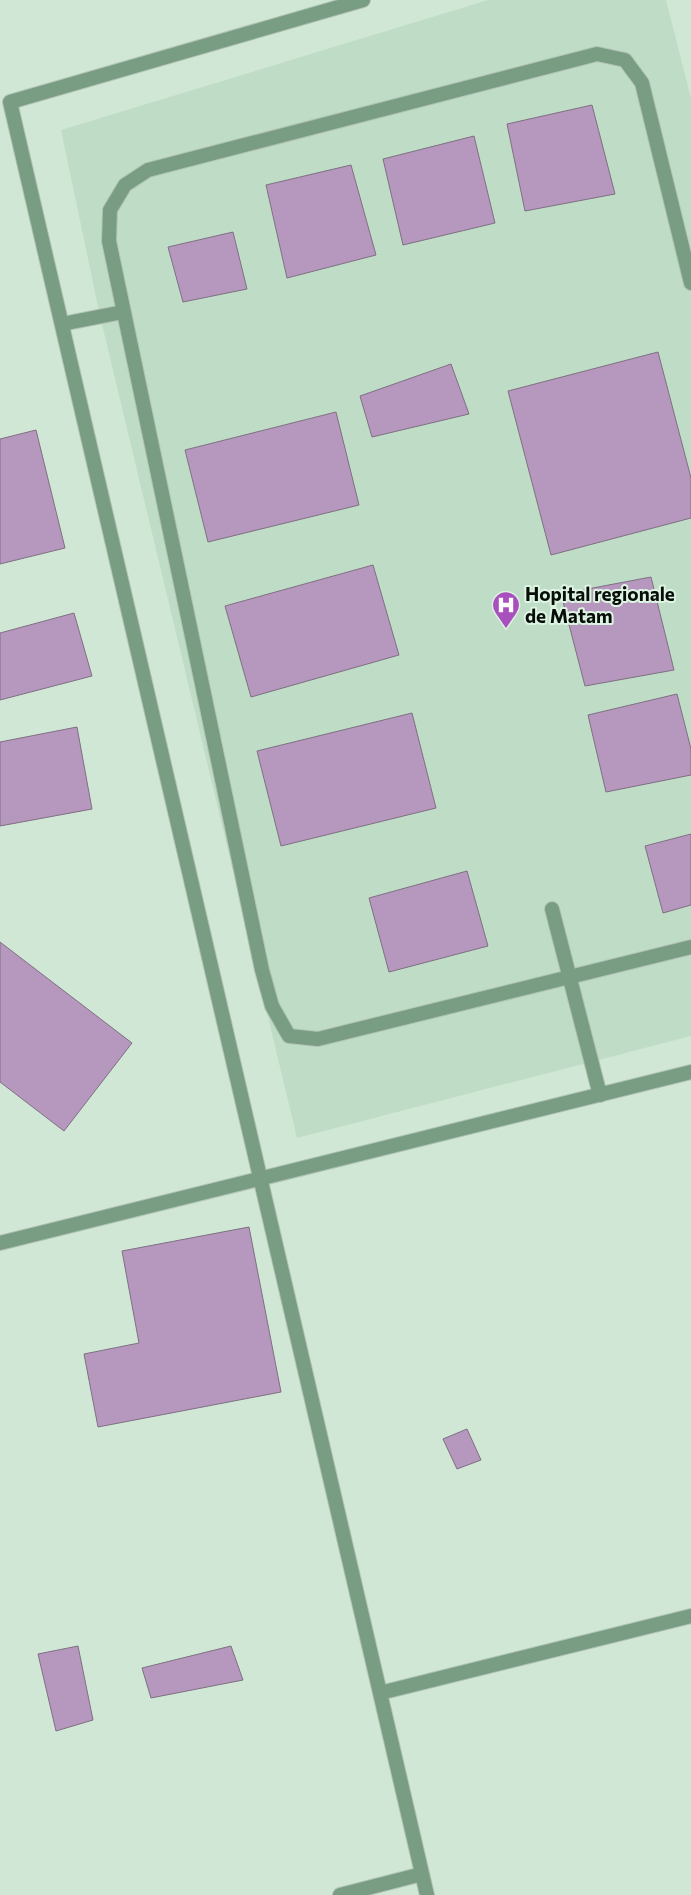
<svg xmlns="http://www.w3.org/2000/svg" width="691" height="1895" font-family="Commissioner,sans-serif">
<rect width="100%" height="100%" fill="#d1e7d6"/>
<path fill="#bfdcc6" d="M488 0H666L691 98V1036L297 1138 100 316 61 130Z"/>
<path fill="#b697bd" stroke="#7e7082" d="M592 105 615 194 525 211 507 124Z
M474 136 495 223 403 245 383 159Z
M351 165 376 255 287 278 266 185Z
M233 232 247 289 183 302 168 247Z
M658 352 691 478V518L551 555 508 391Z
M451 364 469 414 372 437 360 396Z
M336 412 359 505 208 542 185 450Z
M36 430 65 548 0 564V439Z
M373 565 399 655 251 697 225 606Z
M651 577 674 670 585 686 561 594Z
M74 613 92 676 0 700V633Z
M677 694 691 749V775L606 792 588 715Z
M412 713 436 808 281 846 257 751Z
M77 727 92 809 0 826V742Z
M691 834V905L663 913 645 846Z
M467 871 488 946 389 972 369 898Z
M0 942 132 1043 64 1131 0 1082Z
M249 1227 281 1392 98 1427 84 1354 139 1343 122 1251Z
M467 1429 481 1460 457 1469 443 1439Z
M78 1646 93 1720 56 1731 38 1654Z
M231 1646 243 1680 151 1698 142 1668Z"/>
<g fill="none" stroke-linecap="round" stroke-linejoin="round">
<g stroke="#b1c4b5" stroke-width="16">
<path id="service" d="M691 283 642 83 625 60 597 54 148 170 125 185 110 210 109 241 262 970 272 1006 289 1036 318 1039 691 947
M62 324 123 312
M552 909 600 1095"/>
</g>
<g stroke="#b1c4b5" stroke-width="16">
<path id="minor" d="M363 0 10 102 427 1895
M0 1243 691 1072
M380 1693 691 1616
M340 1895 422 1874"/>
</g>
<use href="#service" stroke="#799d83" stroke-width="14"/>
<use href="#minor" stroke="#799d83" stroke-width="14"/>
</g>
<defs>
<g id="hospital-pin" transform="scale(1.4375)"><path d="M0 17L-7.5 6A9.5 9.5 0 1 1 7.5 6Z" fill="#a850bd" stroke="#def4e3"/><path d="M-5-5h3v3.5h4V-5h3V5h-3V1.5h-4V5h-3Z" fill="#fff"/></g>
</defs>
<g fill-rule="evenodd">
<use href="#hospital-pin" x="506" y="605"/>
</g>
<g text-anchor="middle" stroke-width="4" stroke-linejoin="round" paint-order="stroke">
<g font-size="19" font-weight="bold" fill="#070e09" stroke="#def4e3" text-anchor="start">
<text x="525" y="601">Hopital regionale<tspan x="525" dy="22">de Matam</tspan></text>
</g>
</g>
</svg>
